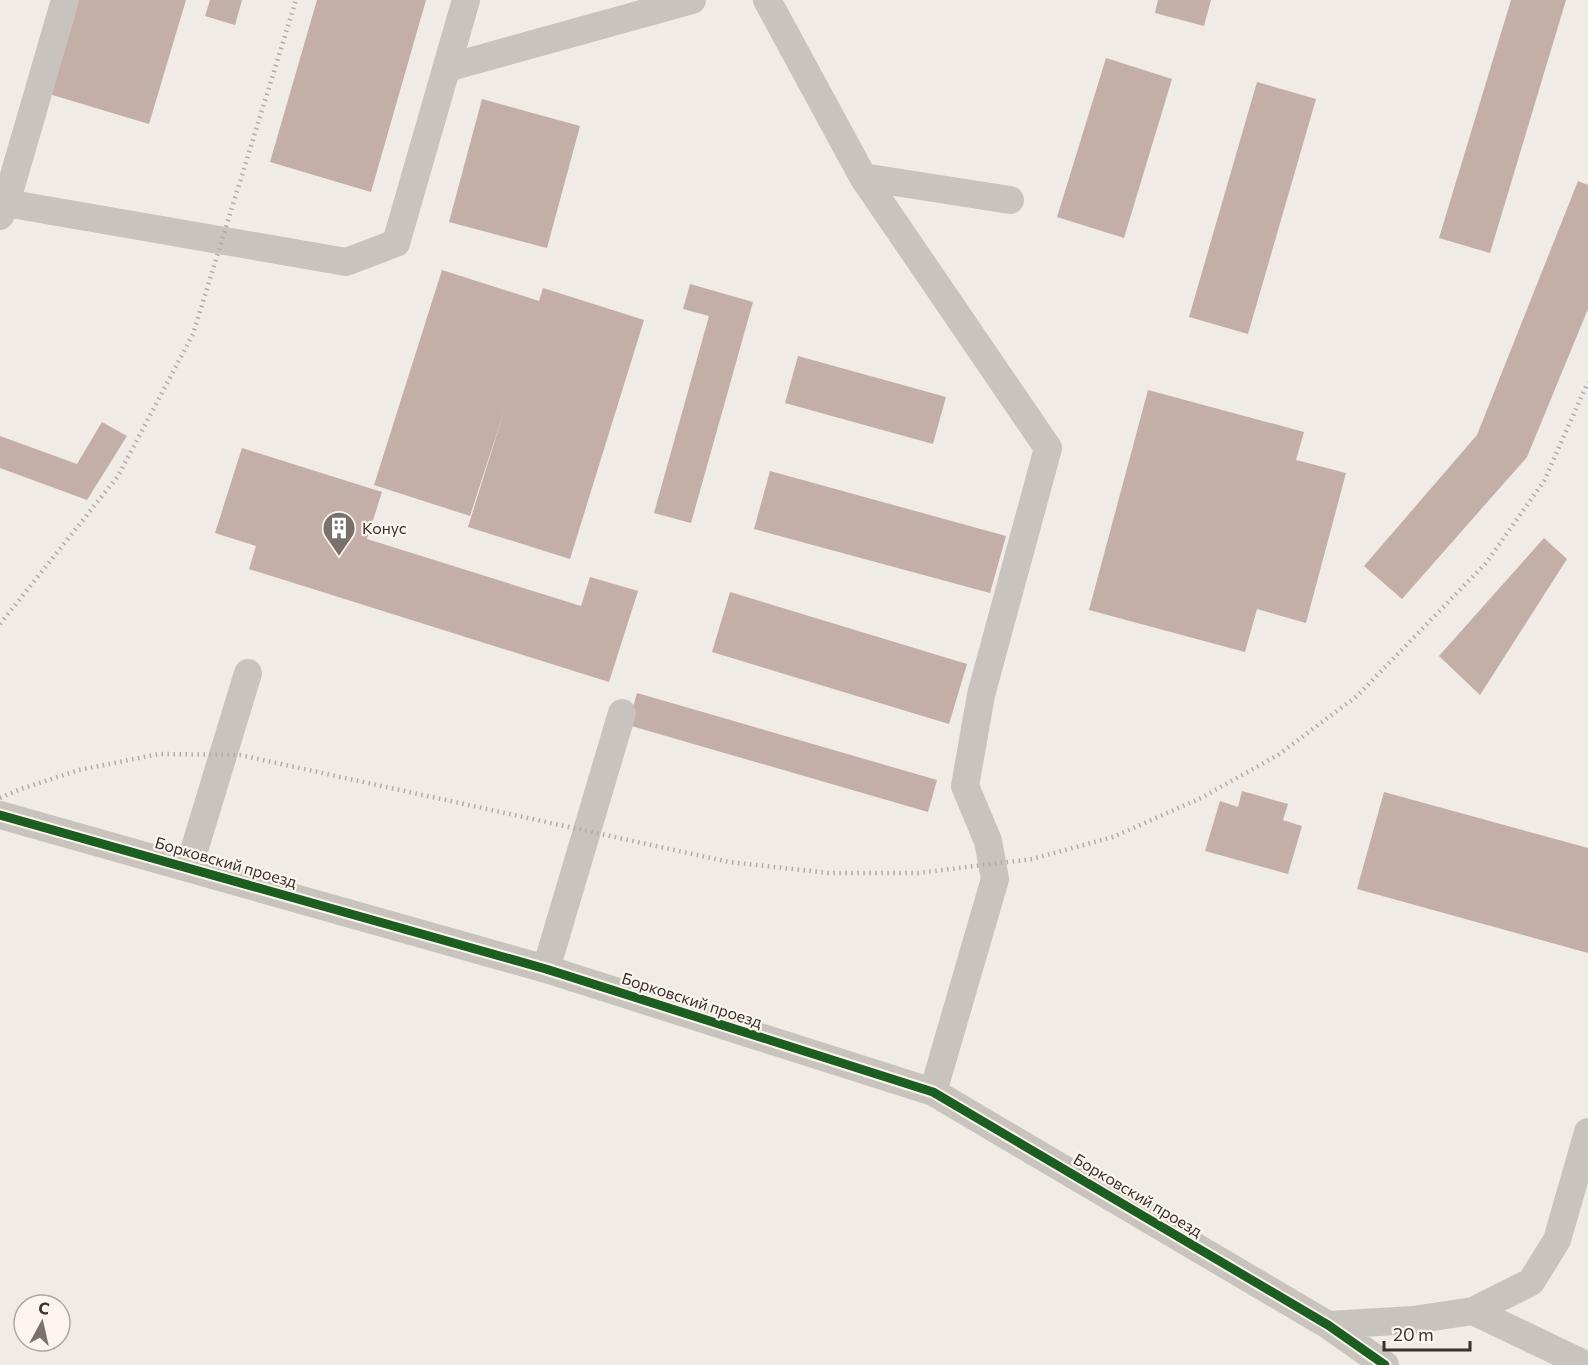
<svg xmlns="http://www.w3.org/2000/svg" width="1588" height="1365" font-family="Commissioner,sans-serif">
<rect width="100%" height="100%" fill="#f0ebe5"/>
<path fill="#c3afa7" d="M77 0H186L149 124 49 94Z
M210 0H242L235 25 205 16Z
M317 0H426L371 192 270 162Z
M1158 0H1211L1204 26 1155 13Z
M1511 0H1566L1490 253 1439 238Z
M1106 58 1172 79 1124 238 1057 217Z
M1257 82 1316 99 1248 334 1189 317Z
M482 99 580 126 547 248 449 222Z
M1578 181 1588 185V309L1527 457 1402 599 1364 566 1477 435Z
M442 270 539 301 543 288 644 320 570 559 468 527 505 408 470 516 374 485Z
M690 284 753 302 691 523 654 513 709 316 683 309Z
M798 356 946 397 933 444 785 403Z
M1148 390 1304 432 1296 460 1346 473 1306 623 1257 609 1245 652 1089 610Z
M102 422 127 436 87 500 0 468V436L77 464Z
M242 448 382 492 367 539 581 606 590 577 638 591 609 682 249 569 256 546 215 533Z
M770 471 1006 536 990 593 754 529Z
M1544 538 1567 559 1480 695 1439 656Z
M730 592 967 664 949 724 712 652Z
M637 693 937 780 928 812 628 725Z
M1242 791 1288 804 1283 820 1302 826 1288 874 1205 851 1220 801 1238 807Z
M1384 792 1588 848V953L1357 889Z"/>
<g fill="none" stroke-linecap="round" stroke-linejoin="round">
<path stroke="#c9c3be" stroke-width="28" d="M767 0 863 177 1010 200
M447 68 692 0
M863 177 1048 448 981 695 965 786 988 841 995 879 933 1092
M6 203 65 0
M0 216 6 203 346 262 396 243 466 0
M0 815 546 969 933 1092 1328 1325 1385 1365
M189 867 248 673
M546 969 622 713
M1473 1311 1586 1365
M1328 1325 1413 1320 1473 1311 1531 1282 1557 1240 1588 1132"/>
<path stroke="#b1aca8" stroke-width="4.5" stroke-dasharray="1.5 4.5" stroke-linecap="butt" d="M0 624 118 476 193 334 296 0
M0 798 18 790 79 770 159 754 240 755 729 862 829 873H918L1032 859 1113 837 1201 798 1278 755 1357 696 1486 563 1544 481 1588 382"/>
<g stroke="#fbf5ee" stroke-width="13">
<path id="cycleway" d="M0 815 546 969 933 1092 1328 1325 1385 1365"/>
</g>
<use href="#cycleway" stroke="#1b5e20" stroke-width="9"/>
</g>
<defs>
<g id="building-pin" transform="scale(1.725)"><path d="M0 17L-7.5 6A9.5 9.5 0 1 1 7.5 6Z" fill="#7a716c" stroke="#fbf5ee"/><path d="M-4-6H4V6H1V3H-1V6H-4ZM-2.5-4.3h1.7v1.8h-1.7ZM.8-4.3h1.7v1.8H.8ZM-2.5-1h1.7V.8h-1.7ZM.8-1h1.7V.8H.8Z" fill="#fff"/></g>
</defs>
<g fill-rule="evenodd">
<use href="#building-pin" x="339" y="528"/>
</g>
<g text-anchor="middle" stroke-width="4.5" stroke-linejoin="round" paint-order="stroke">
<g font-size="16" fill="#3b302b" stroke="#fbf5ee" text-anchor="start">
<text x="362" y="534">Конус</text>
</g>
<g font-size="16" fill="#3b302b" stroke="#fbf5ee">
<text transform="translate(226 862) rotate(16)" y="6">Борковский проезд</text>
<text transform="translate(692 1000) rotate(18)" y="6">Борковский проезд</text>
<text transform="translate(1138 1195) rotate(31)" y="6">Борковский проезд</text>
</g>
</g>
<g transform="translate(42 1323) rotate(8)"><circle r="28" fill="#fbf5ee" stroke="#aea6a0" stroke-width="1.5"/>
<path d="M0-4.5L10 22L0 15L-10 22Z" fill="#7a716c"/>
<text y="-9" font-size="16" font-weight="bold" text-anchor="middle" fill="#3b302b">С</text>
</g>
<path d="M1384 1341v9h86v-9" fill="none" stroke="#3b302b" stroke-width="3"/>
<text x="1393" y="1341" font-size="18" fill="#3b302b" stroke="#fbf5ee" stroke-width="4.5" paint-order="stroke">20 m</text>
</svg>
